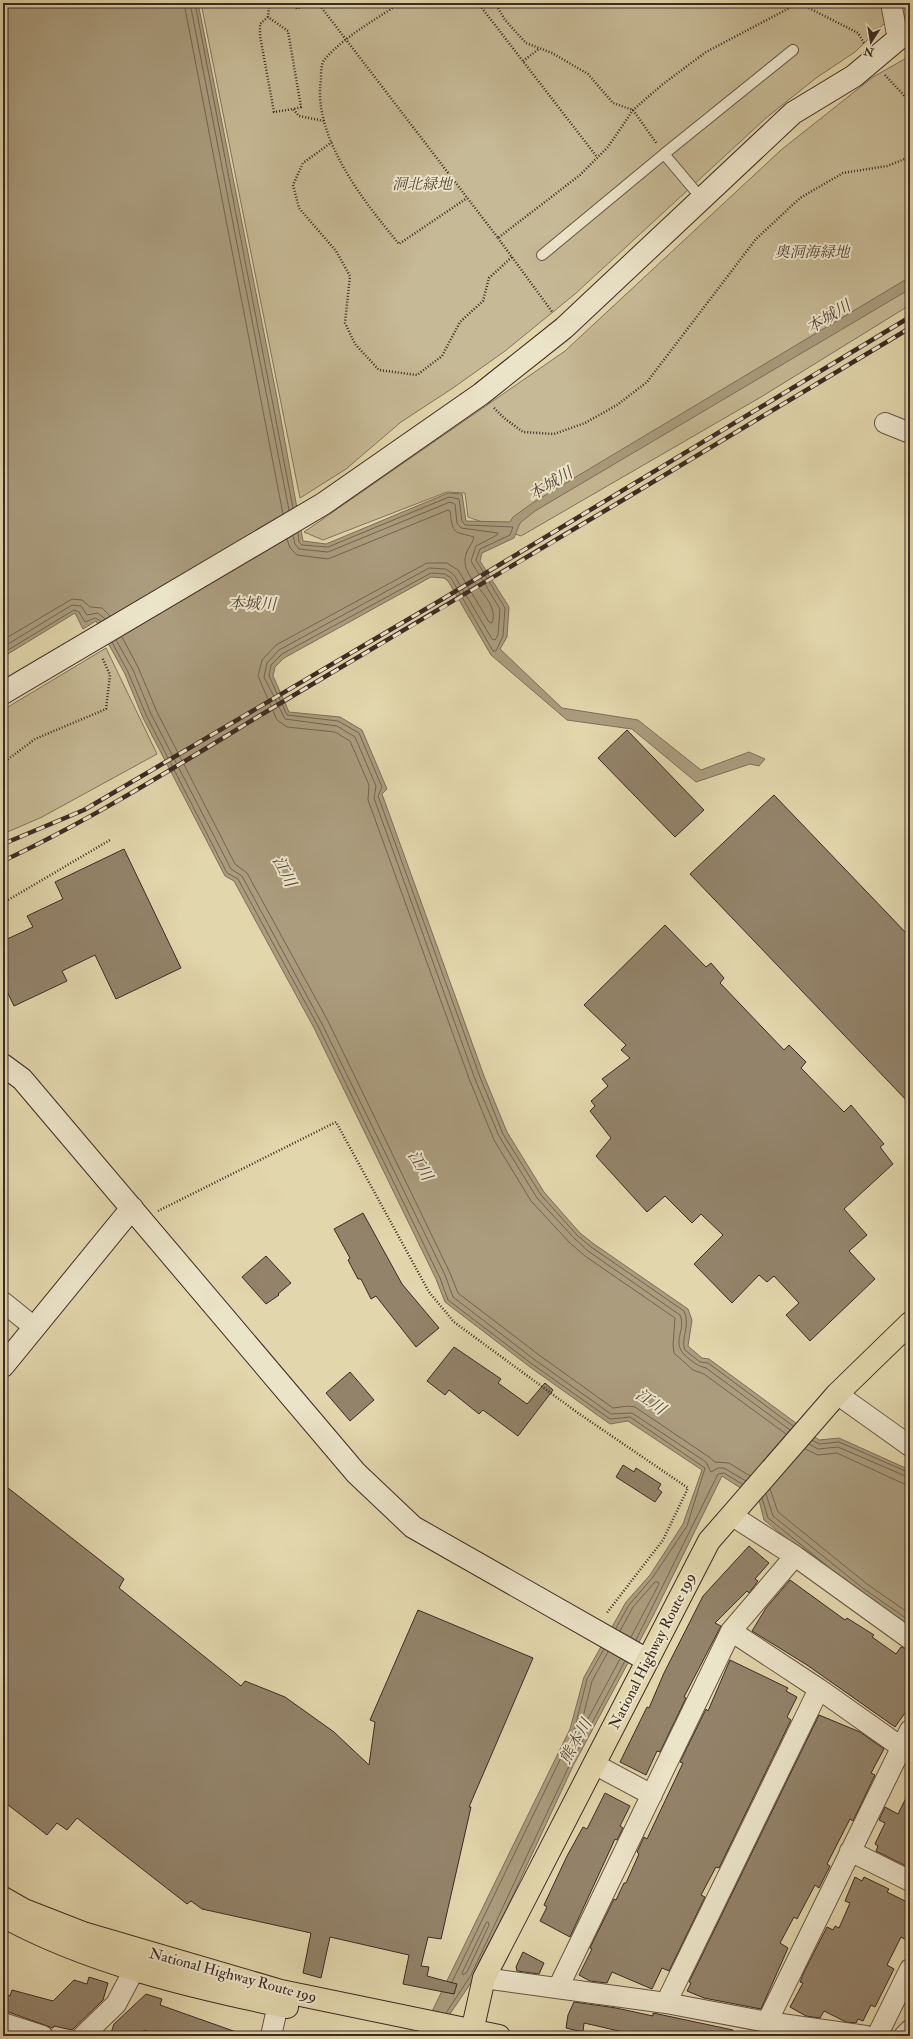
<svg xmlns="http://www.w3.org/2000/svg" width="913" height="2039" font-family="'IM FELL Double Pica','Noto Serif JP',serif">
<rect width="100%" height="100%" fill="#e2d6ac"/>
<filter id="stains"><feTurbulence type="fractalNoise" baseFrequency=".005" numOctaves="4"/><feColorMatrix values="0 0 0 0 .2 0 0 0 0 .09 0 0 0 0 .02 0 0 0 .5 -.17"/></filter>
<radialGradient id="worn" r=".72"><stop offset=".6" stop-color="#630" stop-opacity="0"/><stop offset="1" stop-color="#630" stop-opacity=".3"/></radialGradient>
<path fill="#c6b995" stroke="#82725c" d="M201 3H881L885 23 855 52 816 78 766 118 575 294 505 351 453 388 401 422 346 469 300 498Z
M910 56V305L761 397 521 536 468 517 465 493 447 492 323 540 304 532 565 351 781 150 873 77Z
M106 648 157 754 42 817 3 834V710Z"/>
<path fill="#aa9c7d" stroke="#7e6e59" d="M3 3H198L277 398 303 541 326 544 448 493 462 494 466 521 510 522 513 517 534 502 910 277V289L535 511 520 523 514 538 482 553 480 561 509 607 507 637 500 649 562 708 638 720 701 770 749 752 765 759 759 766 750 764 696 782 632 729 567 720 491 655 448 581 444 578 431 577 284 658 275 667 273 676 289 712 340 717 362 730 387 789 382 794 484 1076 507 1132 544 1192 580 1233 594 1244 688 1309 692 1320 688 1346 702 1358 709 1359 819 1440 839 1438 910 1470V1632L858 1596 764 1520 759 1500 722 1476 653 1616 573 1766 475 1977 435 2036H420L570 1729 584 1677 626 1602 650 1575 683 1524 702 1470 628 1421 610 1424 530 1367 445 1302 436 1279 314 1028 234 881 225 876 143 718 125 674 96 621 83 629 75 613 3 657Z"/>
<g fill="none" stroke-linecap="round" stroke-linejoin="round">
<path stroke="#746350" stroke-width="1" d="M184 3 283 514
M190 3 289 510
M195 3 293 508
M298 533 299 542 302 545 328 547 449 497 459 499 462 521 465 525 513 527 510 535 480 549 476 560 505 608 503 636 496 651H493L451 578 445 574 431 573 282 654 271 665 269 676 287 715 338 721 359 733 382 787 378 796 480 1077 503 1134 541 1195 577 1235 591 1247 684 1311C691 1326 680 1339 685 1350L700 1362 708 1363 793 1426
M293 536 295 544 299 549 328 552 450 502 455 504 457 523 461 528 498 533 497 535 476 546 471 561 500 609 498 635 495 640 492 639 454 575 446 569 429 568 279 650 267 663 264 677 285 719 337 726 355 737 376 786 374 798 475 1079 499 1136 537 1198 574 1238 588 1251 680 1315C687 1331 669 1343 688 1358 694 1363 698 1366 706 1368L790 1430
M287 539 290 548 297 555 328 559 448 510 450 511C453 536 454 531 474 537 472 546 464 551 465 563 467 584 500 600 492 623L489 622 458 570 447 563H427L276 645 262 660 258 676 277 720 287 727 335 732 350 741 369 785 368 800 470 1081 494 1140 531 1201 570 1243 585 1256 675 1318 673 1345 674 1353 693 1370 704 1374 786 1434
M122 637 138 667 157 712 235 864 247 873 328 1021 450 1273 458 1293 539 1355 613 1408 628 1406 635 1407 709 1457 715 1462 729 1463 750 1476
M3 640 72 599 82 600 90 607 102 608 110 616
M116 640 133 670 151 714 231 869 242 876 322 1024 445 1275 453 1297 535 1360 611 1414 632 1413 706 1462 711 1472 718 1468H724L746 1481
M112 642 128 672 147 717 227 873 238 879 318 1026 440 1278 448 1300 532 1364 610 1419 630 1417 705 1468 687 1526 653 1577 629 1605 616 1628
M3 647 72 605 81 606 87 615 98 613 105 619
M3 653 74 610 79 612 85 622 95 618 101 621
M812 1440 819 1444 839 1442 910 1473
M809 1444 818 1449 838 1447 910 1478
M805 1449 818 1455 837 1453 902 1483 910 1484
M770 1489 778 1512 867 1584 910 1614
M766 1494 773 1516 864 1589 910 1621
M762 1498 768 1518 826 1565
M620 1631 633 1607 655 1582H658L659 1584 631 1637
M636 1640 718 1474 724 1473 742 1484
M608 1652 592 1681 581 1725 582 1727 584 1726 620 1659
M488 1922 489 1925 467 1972 463 1975 462 1973 486 1923Z
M452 1982 574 1731 587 1679 604 1649
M446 2013 471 1975 570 1764 625 1661"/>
</g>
<path fill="#93836a" stroke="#3d2a23" d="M627 730 704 810 675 837 598 758Z
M774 795 910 937V1104L690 874Z
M124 849 181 968 116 999 95 955 62 971 67 981 14 1006 3 983V941L33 927 27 916 63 899 55 882Z
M665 925 706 967 711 963 724 978 720 983 784 1050 789 1045 806 1062 801 1068 844 1112 851 1105 884 1144 880 1147 893 1164 844 1209 867 1235 849 1251 875 1279 810 1341 786 1315 799 1303 774 1276 767 1282 759 1275 732 1303 694 1264 723 1235 701 1214 692 1223 665 1196 647 1212 596 1156 611 1138 590 1111 595 1106 591 1101 608 1086 602 1079 630 1058 621 1050 626 1045 584 1005Z
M363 1213 402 1284 439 1328 416 1347 376 1296 371 1299 361 1279H358L348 1260 350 1258 334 1229Z
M266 1256 291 1283 278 1294 279 1295 266 1304 242 1277Z
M454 1347 501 1379 498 1383 527 1404 545 1383 553 1390 518 1436 483 1410 479 1414 449 1390 445 1395 427 1381Z
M350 1372 374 1400 350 1421 326 1393Z
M623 1465 634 1472 636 1468 661 1484 658 1489 662 1492 655 1502 616 1477Z
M3 1484 124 1579 119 1588 241 1686 245 1681 285 1697 334 1732 369 1765 375 1722 370 1720 418 1610 533 1658 469 1807H471L441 1939 428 1937 421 1966 429 1967 427 1976 457 1984 454 1994 403 1984 409 1955 330 1937 321 1978 303 1973 311 1933 202 1909 191 1901 187 1904 77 1818 67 1830 57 1823 47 1835 3 1801Z
M749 1546 769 1563 755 1579 758 1581 749 1593 747 1591 715 1623 721 1626 684 1697 686 1698 660 1752 657 1751 646 1775 620 1762 647 1707 649 1708 664 1673 703 1596Z
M790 1580 845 1620 847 1618 874 1635 872 1637 896 1654 901 1647 910 1650V1706L895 1727 807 1665 752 1631 766 1608Z
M730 1660 788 1688 786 1691 797 1697 787 1717 791 1720 719 1868 716 1867 701 1895 705 1897 669 1971 662 1968 652 1989 612 1972 607 1983 590 1981 579 1975 592 1949 590 1948 614 1899 616 1900 624 1883H626L639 1854 637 1852 644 1837 647 1839 683 1763 680 1762 706 1709 708 1711Z
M819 1715 860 1732 884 1749 871 1773 875 1775 853 1821 850 1819 827 1864 830 1866 819 1888 815 1885 797 1919 794 1917 780 1943 788 1948 761 2009 704 1998 687 1991 691 1983 689 1982Z
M910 1790V1868L876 1851 878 1846 875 1844 885 1823 879 1820 885 1807 898 1814Z
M605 1793 630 1806 620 1826 623 1828 617 1840 615 1839 570 1937 540 1921 547 1907 544 1905 567 1856 583 1827 587 1829Z
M855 1877 862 1881 864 1877 889 1889 887 1892 907 1902 905 1905 910 1908V1942L901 1937 887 1965 894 1969 875 2007 871 2005 863 2021 858 2019 856 2023 846 2022 824 2011 820 2018 806 2016 790 2007 803 1983 800 1982 804 1972 827 1927 833 1930 835 1926 839 1928 850 1903 845 1901Z
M523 1952 544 1963 539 1974 517 1971 516 1967Z
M89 1977 108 1983 103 2000 72 2030 54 2026 53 2028 3 2010 7 1995 10 1996 12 1990 53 2001 74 1980 87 1984Z
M146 1994 162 1999 160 2005 242 2034V2036H163L144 2030 142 2036H110L114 2024Z
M574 2002 616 2008 653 2016V2013L672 2017 733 2030 732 2036H641L584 2023 583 2032 566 2028 568 2015Z"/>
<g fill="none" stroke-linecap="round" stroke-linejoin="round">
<g stroke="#665545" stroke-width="12">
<path id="lane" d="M702 199 664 154 793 50
M542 255 664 154"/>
</g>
<g stroke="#665545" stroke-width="22">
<path id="street" d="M891 3 898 39
M885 423 910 433
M3 1302 34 1327
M837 1394 910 1446
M731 1515 795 1556 910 1639
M731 1631 819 1689 901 1747
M594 1764 652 1795
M850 1851 910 1881
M484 1978 666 2003 767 2022 866 2036
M558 1988 731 1631 795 1556
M666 2003 819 1689
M767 2022 910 1730
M3 2023 43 2036
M83 2036 116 2004 134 1970
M271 2036 281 1991
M877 2036 910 1969
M904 2036 910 2030"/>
</g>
<g stroke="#3d2a23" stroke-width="24">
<path id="secondary" d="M3 693 323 504 481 394 564 328 793 113 854 76 898 39 910 32
M3 1065 22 1079 356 1473 413 1527 647 1660
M3 1366 132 1208"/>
</g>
<g stroke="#3d2a23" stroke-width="24">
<path id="highway" d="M3 1898 24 1910 83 1933 281 1991 499 2036
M3 1916C88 1963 192 1987 287 2007
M471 2036 484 1978 709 1541 837 1394 910 1323"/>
</g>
<path stroke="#3d2a23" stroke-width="2.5" stroke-dasharray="1 2" stroke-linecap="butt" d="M273 3 269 7 268 17 288 31 301 107 293 109 299 116 324 121
M293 3 297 9 307 3
M318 3 498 238 580 175 608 147 633 110 663 84 706 52 799 3 858 33 864 43
M400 3C375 20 345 36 325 59 321 63 321 74 321 79 312 137 365 203 399 244L467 198
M478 3 597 157
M495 3 505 20 526 43 552 53 588 74 613 103 633 110 657 144
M268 17 260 24V36L274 112 293 109
M523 61 539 49
M885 75 910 102
M332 142 303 163 293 185 299 208 336 251 350 276 345 323 355 344 379 370 417 375 442 356 460 322 483 301 489 278 512 257
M498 238 553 313
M494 408 504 418 523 432 554 434 585 423 617 405 647 382 756 239 800 198 843 173 887 166 910 157
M3 763 35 739 106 709 110 675 102 657
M3 903 110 840
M158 1211 336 1122 429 1292 454 1322 578 1413 688 1488 663 1540 606 1614"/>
<use href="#lane" stroke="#ece4c9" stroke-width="10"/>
<use href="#street" stroke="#ece4c9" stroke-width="20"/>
<use href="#secondary" stroke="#ece4c9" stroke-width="22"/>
<use href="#highway" stroke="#e2d6ac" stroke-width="22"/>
<g stroke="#3d2a23" stroke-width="4.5">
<path id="rail" d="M3 844 84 810 441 600 910 317
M3 861C110 811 209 745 311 685 511 568 711 447 910 328"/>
</g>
<use href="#rail" stroke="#ece4c9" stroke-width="3" stroke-dasharray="9" stroke-linecap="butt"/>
</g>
<g text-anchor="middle" stroke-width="4" stroke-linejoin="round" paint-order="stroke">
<g font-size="15" font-style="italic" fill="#58473a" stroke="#ece4c9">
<text x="422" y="189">洞北緑地</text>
<text x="812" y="257">奥洞海緑地</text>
</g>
<g font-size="15" fill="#3d2a23" stroke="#ece4c9">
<text transform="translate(652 1651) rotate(-63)" y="5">National Highway Route 199</text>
<text transform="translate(233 1975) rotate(15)" y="5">National Highway Route 199</text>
</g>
<g font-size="16" font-style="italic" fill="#58463a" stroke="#ece4c9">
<text transform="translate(828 316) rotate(-31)" y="6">本城川</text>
<text transform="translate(550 483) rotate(-31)" y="6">本城川</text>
<text transform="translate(252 603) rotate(1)" y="6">本城川</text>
<text transform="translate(285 871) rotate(63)" y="6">江川</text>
<text transform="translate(421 1165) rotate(59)" y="6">江川</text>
<text transform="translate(651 1401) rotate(35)" y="6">江川</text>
<text transform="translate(575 1741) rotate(-61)" y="6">熊本川</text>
</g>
</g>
<rect width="913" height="2039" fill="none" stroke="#e2d6ac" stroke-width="16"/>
<rect x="4" y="4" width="905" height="2031" fill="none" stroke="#3d2a23" stroke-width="2"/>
<rect x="8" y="8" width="897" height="2023" fill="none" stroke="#3d2a23"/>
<g transform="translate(871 42) rotate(192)" stroke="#ece4c9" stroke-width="3" paint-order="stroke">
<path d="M0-3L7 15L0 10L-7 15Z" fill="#3d2a23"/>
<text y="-6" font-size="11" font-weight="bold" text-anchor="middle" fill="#3d2a23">N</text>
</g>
<rect width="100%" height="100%" filter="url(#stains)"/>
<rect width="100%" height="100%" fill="url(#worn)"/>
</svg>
